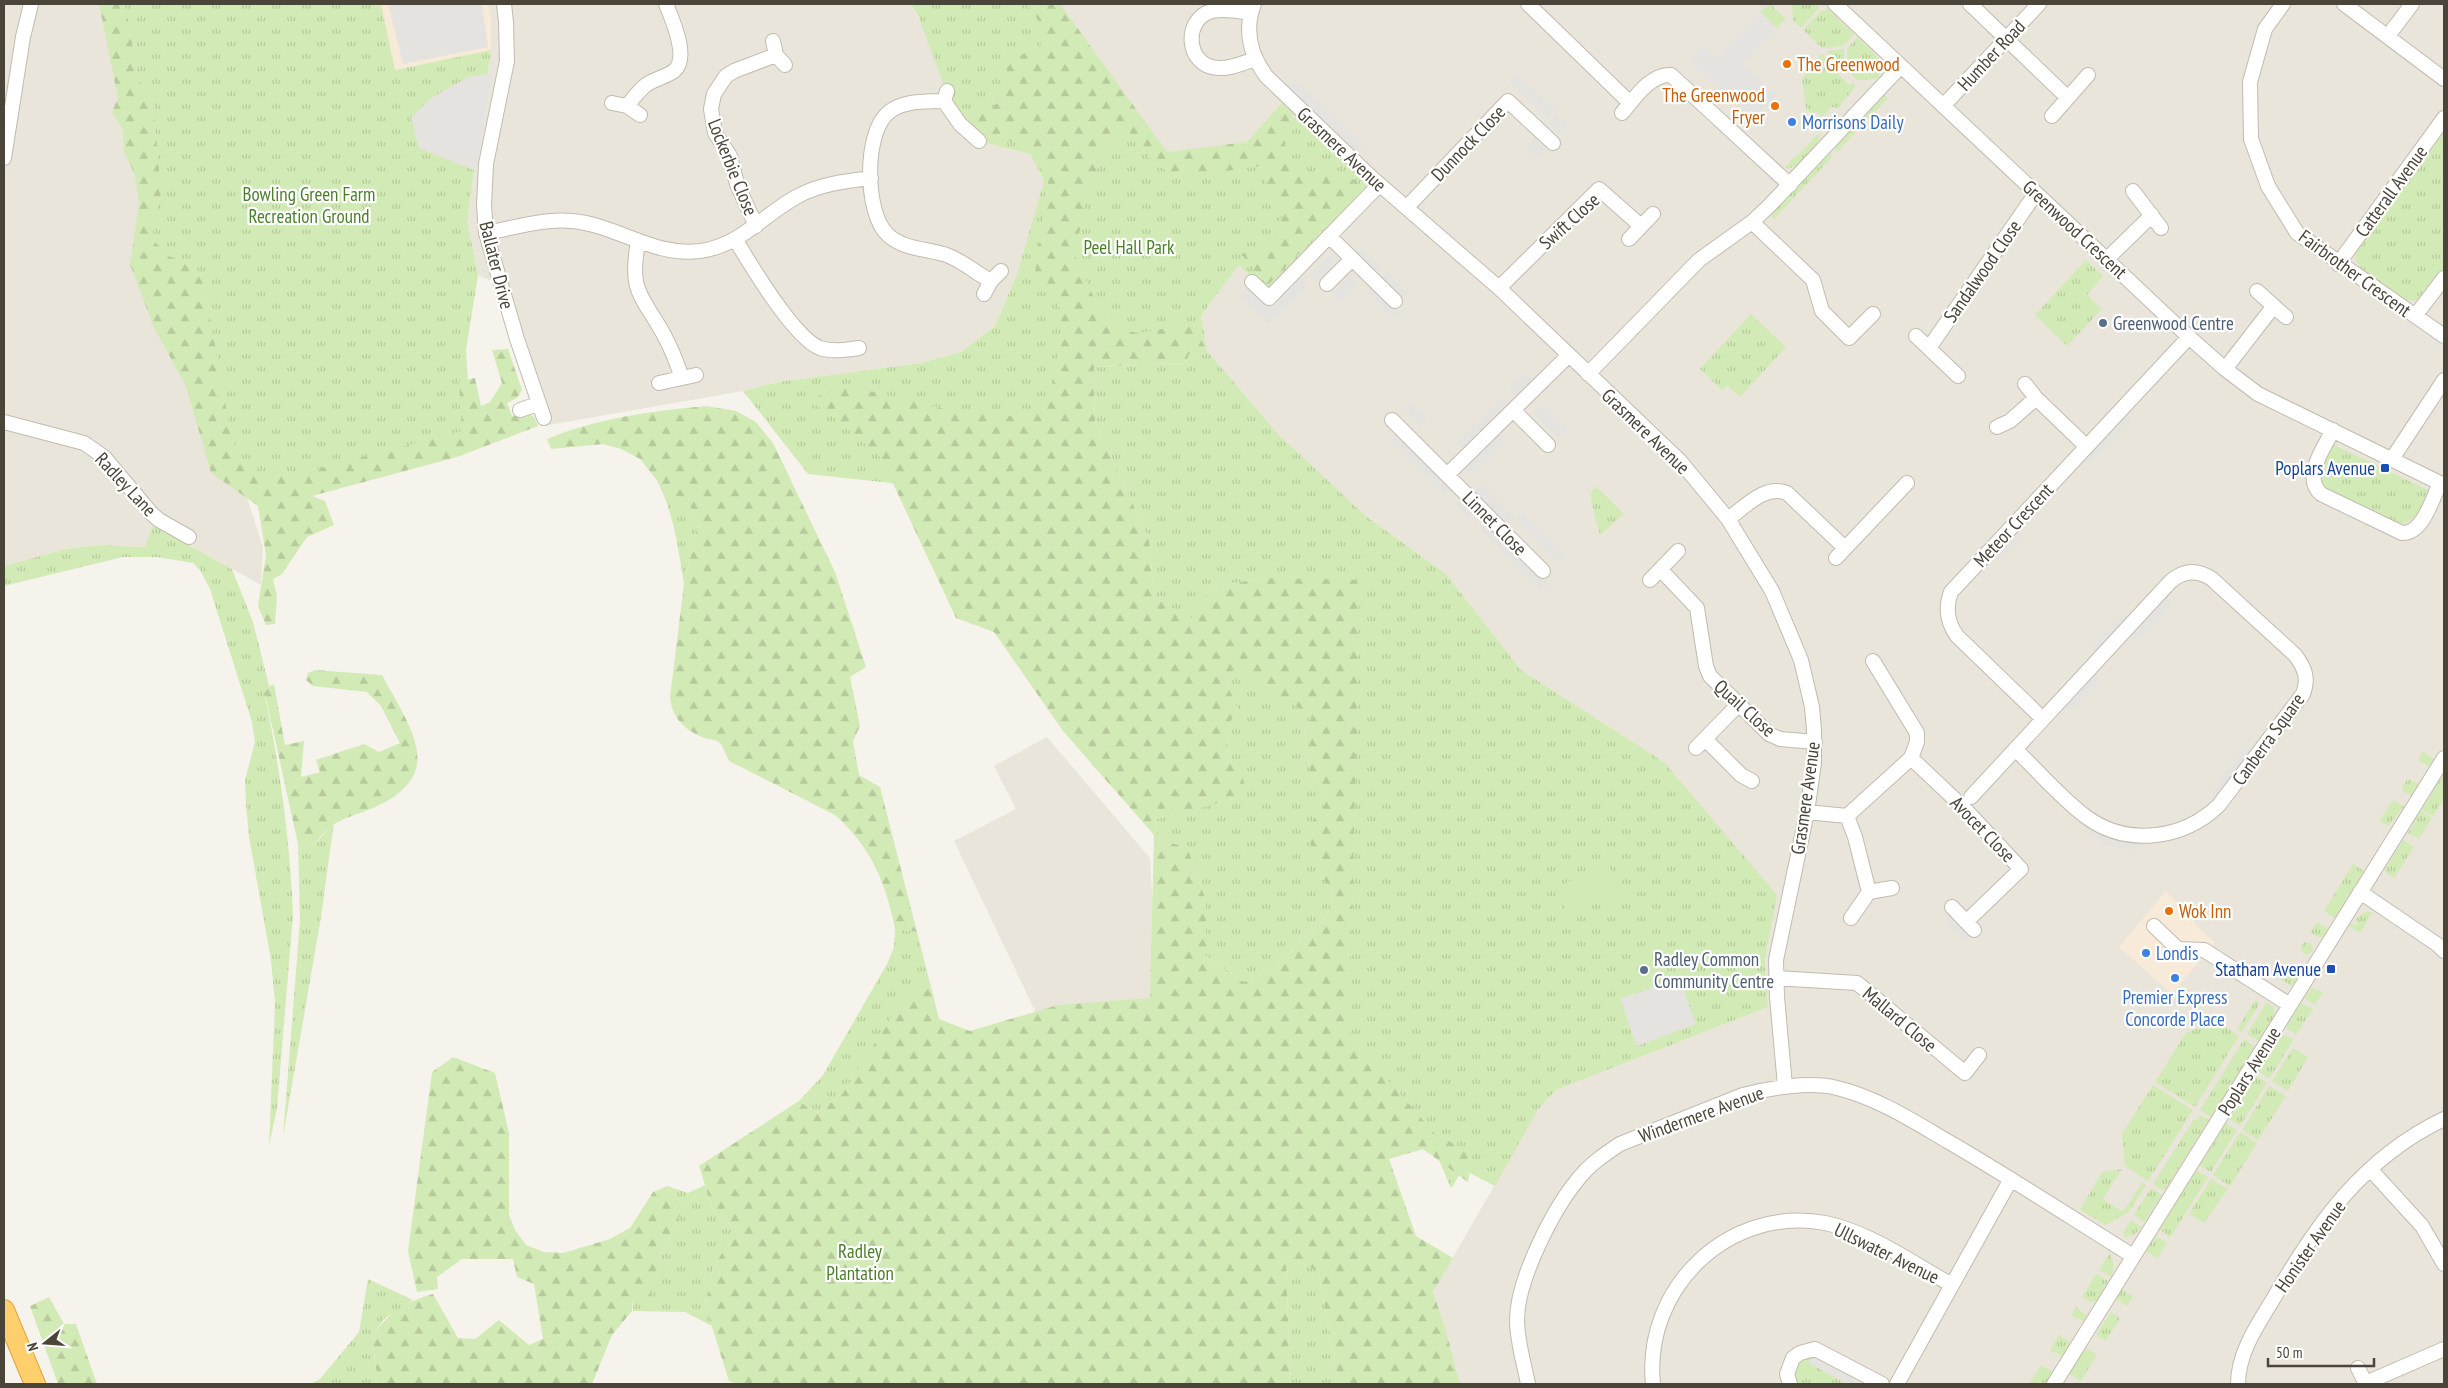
<svg xmlns="http://www.w3.org/2000/svg" width="2448" height="1388" font-family="'PT Sans Narrow',sans-serif">
<defs>
<pattern id="grass-tufts" width="24" height="20" patternUnits="userSpaceOnUse" patternTransform="scale(1.25)"><rect width="24" height="20" fill="#d2eab5"/><path d="M3 7l-1-3M5 7V3M7 7l1-3M15 17l-1-3M17 17v-4M19 17l1-3" fill="none" stroke="#b6ca9c"/></pattern>
<pattern id="forest-firs" width="22" height="20" patternUnits="userSpaceOnUse" patternTransform="scale(1.25)"><rect width="22" height="20" fill="#d2eab5"/><path d="M5 1l3.5 6h-7zM16 11l3.5 6h-7z" fill="#b6ca9c"/></pattern>
</defs>
<rect width="100%" height="100%" fill="#f6f3ec"/>
<path fill="#eae5da" d="M4 4H112L247 498 263 547 261 585 154 525 146 547 98 545 66 549 4 566Z
M488 4H911L982 142 1030 154 1044 182 1017 274 995 326 961 352 921 363 778 382 743 391 543 426 494 282 478 275 467 221 491 50V19Z
M1060 4H2444V1384H1460L1445 1327 1433 1292 1539 1108 1556 1090 1768 1007 1765 959 1777 898 1664 762 1521 670 1446 574 1367 517 1279 435 1207 351 1201 316 1239 265 1267 290 1365 188 1371 177 1262 153 1166 155Z
M1047 737 1150 858 1159 1007 1036 1013 954 841 1016 809 994 766Z"/>
<path fill="#f7ead8" d="M381 4H488L491 19V50L395 70Z
M2166 891 2194 921 2197 927 2215 942 2172 994 2119 947Z"/>
<path fill="url(#grass-tufts)" d="M112 4H381L395 70 491 50 467 221 478 275 466 350 472 443 247 498 153 288Z
M911 4H1060L1166 155 1262 153 1300 111 1371 177 1365 188 1266 291 1239 265 1201 316 1207 351 1279 435 1367 517 1446 574 1521 670 1664 762 1776 894 1777 898 1765 959 1768 1007 1556 1090 1539 1108 1495 1186 1462 1169 1452 1188 1450 1186 1431 1141 1334 1036 1347 768 1261 578 1210 588 1192 619 1154 598 1149 539 1095 422 1094 367 1186 363 1189 354 1200 352 1082 356 1057 501 808 474 743 391 778 382 921 363 961 352 995 326 1017 274 1044 181 1030 154 982 142 955 115 918 16Z
M1770 4 1786 19 1777 28 1760 12Z
M1792 4H1815L1819 8 1801 28 1793 20Z
M1827 8 1854 34 1844 46 1822 48 1803 30 1822 10 1824 12Z
M1857 37C1869 48 1888 61 1877 79L1857 80 1848 71 1847 49Z
M1844 49V68L1826 51Z
M1822 54 1839 69V75L1849 85 1854 83 1855 87 1838 108 1832 107 1822 117 1816 112 1812 114 1806 108 1802 78Z
M1883 94 1888 98 1837 152 1834 147Z
M2444 126V271L2419 301 2404 300C2389 290 2354 272 2355 253Z
M1821 134C1816 148 1801 170 1785 168 1793 156 1808 148 1815 136Z
M1830 152 1832 157 1774 219 1770 214Z
M2086 260 2103 276 2087 295 2102 309 2067 346 2035 315Z
M1751 314 1786 347 1740 397 1727 385 1722 390 1700 369Z
M2334 445 2428 490C2426 505 2414 526 2397 523L2329 492C2315 480 2321 456 2334 445Z
M656 479 692 509 697 528 684 584C678 548 674 512 656 479Z
M1596 486 1624 514 1600 535 1591 499V493Z
M153 525 232 569 253 622 269 686 265 696C280 768 290 841 293 915L277 1108 269 1146 275 1003 271 960 249 837 246 804 245 780 255 742 252 722 210 589 200 570 193 563 157 557H123L4 586V566L66 549 98 545 145 547Z
M1233 669 1313 716 1304 730 1310 773 1329 798 1316 868 1334 896 1324 921 1308 933 1276 968 1244 982 1206 956V901L1187 846 1161 843 1154 819 1237 798 1244 786 1241 772 1230 761 1225 730 1238 710 1227 684Z
M2423 751 2434 760 2431 765 2427 766 2418 760Z
M2444 774V798L2433 816 2422 810Z
M2407 780H2411L2419 784 2411 796 2403 791 2402 787Z
M2393 800 2404 807 2388 826 2379 821Z
M2421 811 2432 818 2419 839 2408 833Z
M334 822 321 917 283 1137 300 920 298 844 313 847Z
M2403 840 2414 847 2394 878 2384 871Z
M2353 864 2364 871 2335 918 2324 911Z
M2365 912H2372L2360 933 2349 926 2351 923 2356 926 2358 922 2354 920Z
M2317 922 2328 929 2322 938 2310 933Z
M895 929 917 932 931 987 904 998 843 1093 817 1114 799 1101 823 1075 887 964 894 947Z
M2301 948a6 6 0 1 1 12 0a6 6 0 1 1-12 0Z
M2289 967 2302 971 2292 986 2281 979Z
M2312 988 2323 992 2315 1005 2304 998Z
M2255 1000 2260 1003 2242 1032 2237 1029Z
M2267 1002 2274 1008V1016L2259 1041 2247 1034Z
M2301 1003 2313 1009 2296 1035 2286 1027Z
M2216 1021 2239 1036 2195 1107 2155 1082 2186 1033Z
M2282 1034 2294 1039 2269 1079 2258 1071Z
M2244 1039 2255 1047 2211 1117 2200 1110Z
M2293 1048 2308 1057 2288 1091 2272 1081Z
M2256 1076 2267 1083 2240 1126 2229 1119Z
M2153 1085 2193 1110 2148 1181 2125 1166 2122 1134Z
M2269 1086 2286 1096 2258 1140 2242 1130Z
M2200 1115 2209 1120 2164 1191 2153 1184 2194 1119 2197 1120Z
M2226 1123 2237 1130 2211 1172 2199 1165Z
M2240 1132 2257 1143 2230 1186 2213 1175Z
M2122 1169 2103 1199 2123 1212 2142 1182 2146 1185 2129 1212 2106 1225 2080 1210 2102 1172Z
M2196 1170 2208 1177 2170 1238 2159 1228Z
M2211 1179 2228 1189 2204 1223 2189 1214Z
M705 1185 714 1213 741 1232C728 1244 718 1256 712 1273 709 1284 710 1293 705 1304L712 1326 685 1312 633 1311V1297L650 1298 661 1254 684 1208 667 1186 688 1193Z
M2151 1188 2162 1195 2144 1222 2134 1215Z
M2131 1220 2142 1227 2134 1235 2125 1237 2123 1233Z
M2159 1238 2167 1242 2158 1258 2146 1251 2153 1239Z
M2110 1253 2114 1266 2111 1277 2099 1270Z
M1286 1254 1318 1272 1339 1384H1290Z
M2096 1274 2108 1281 2097 1301 2091 1302 2082 1297Z
M368 1279 413 1300 384 1319 372 1336 378 1384H310L320 1379 359 1332Z
M2122 1289 2133 1297 2127 1306 2116 1299Z
M2076 1307 2087 1316 2084 1321 2071 1316Z
M2111 1312 2120 1318 2106 1341 2096 1335Z
M2059 1335 2071 1343 2063 1356 2050 1351Z
M2088 1349 2097 1355 2081 1381 2068 1373 2082 1351Z
M1818 1355 1809 1363 1847 1384H1796L1793 1377 1798 1360Z
M2041 1365 2053 1372 2045 1384H2029Z"/>
<path fill="url(#forest-firs)" fill-rule="evenodd" d="M99 4H124L127 13 138 78 153 101 161 193 152 227 155 242 168 256 189 263 198 270 204 284 231 435C241 466 257 478 290 476L462 431 459 381 475 378 481 406 490 402 502 383 492 350 508 349 522 390 517 398 507 403 512 416 526 412 534 417 538 426 457 457 312 496 325 501 334 525 307 537 282 574 273 579 277 596 275 624 266 625 258 606 266 555 258 506 211 473 186 386 154 328 130 264 139 204 135 175 124 152 123 130 112 112 118 98Z
M1027 4H1060L1167 152 1247 142 1282 103 1293 114 1284 137 1287 159 1299 168 1356 180 1362 189 1268 285 1241 254 1274 243 1277 223 1291 206 1269 190 1260 166 1186 177 1156 166 1129 132 1105 146 1084 207 1075 256 1099 309 1111 328 1138 333 1184 325 1192 321 1207 351 1189 354 1186 363 1094 367 1095 422 1149 539 1154 598 1192 618 1210 588 1261 578 1360 580 1349 1031 1380 1071 1436 1135 1473 1153 1468 1182 1423 1149 1389 1159 1416 1236 1453 1258 1433 1292 1445 1327 1460 1384H1339L1318 1272 1286 1254 1290 1384H737L729 1381 705 1304C710 1293 709 1284 712 1273 718 1256 728 1244 741 1232L714 1213 699 1166 799 1101 817 1114 843 1093 904 997 931 987 939 1019 970 1031 1058 1005 1150 998 1154 835 1063 731 994 632 956 618 881 458 838 420 807 399 850 386 961 413 1028 417 1044 404 1057 371 1062 311 1035 273 1048 183 1031 147 990 136 971 121 998 103 1010 60 1041 46 1038 20ZM1233 670 1313 716 1304 730 1310 773 1329 798 1308 828 1316 868 1334 896 1324 921 1308 933 1276 968 1244 982 1206 956V901L1187 846 1161 842 1154 820 1237 798 1245 786 1241 772 1230 761 1225 730 1238 710 1227 684Z
M706 406 736 411 756 422 773 443 835 572 866 667 850 677 860 726 853 741 859 775 880 787 917 932 895 929C886 883 871 847 835 815L729 761C726 755 724 748 720 743 714 738 708 740 702 737 683 729 672 717 670 697L684 584 697 528 692 509 656 479 640 459 621 449 603 444 551 449 547 439C597 418 653 411 706 406Z
M315 670 382 675C412 731 450 777 368 810 339 821 332 820 313 847L298 844 264 689 274 684 285 745 304 741 301 777 320 772 316 760 364 744 379 752 400 743 381 706 367 692 313 686 306 680 308 673Z
M453 1057 495 1073 509 1133V1215L515 1230 526 1245 544 1252 563 1253 610 1239 630 1228 653 1192 667 1186 684 1208 661 1254 650 1299 633 1298 632 1311 612 1335 592 1384H378L372 1336C389 1312 406 1302 433 1294L458 1338 475 1339 499 1320 529 1345 543 1339 534 1284 517 1277 513 1259H462L437 1277 438 1289 417 1292 408 1251 432 1072Z
M49 1297 64 1324H76L97 1384H58L30 1306Z"/>
<path fill="#d2eab5" d="M1609 865 1621 893 1568 916 1556 887Z"/>
<path fill="#e5e3e0" d="M388 4H482L488 47 403 64Z
M1760 12 1777 28 1743 64 1776 96 1752 121 1690 62 1704 46 1717 58Z
M492 73 476 171 419 148 411 118 431 98 468 77Z
M1517 74 1556 110 1548 118 1509 82Z
M1295 79 1364 144 1357 152 1288 87Z
M1557 115 1568 126 1560 134 1548 123Z
M1534 138 1546 150 1538 158 1526 147Z
M1360 246 1381 267 1375 274 1353 253Z
M1329 255 1338 264 1319 283 1310 274Z
M1387 272 1408 293 1402 300 1380 278Z
M1300 276 1308 284 1268 324 1240 296 1248 287 1269 308Z
M1350 276 1358 284 1339 303 1331 295Z
M1372 285 1400 313 1393 319 1366 292Z
M1526 372 1534 381 1517 398 1508 389Z
M1502 396 1511 405 1465 451 1456 442Z
M1411 403 1427 419 1420 426 1404 409Z
M1542 404 1568 430 1559 438 1533 412Z
M2129 411 2130 421 2093 461 2083 462Z
M1399 433 1453 488 1445 495 1391 440Z
M1498 433 1506 441 1471 476 1463 468Z
M1479 483 1515 518 1522 512 1566 556 1558 563 1516 519 1508 527 1472 491Z
M1463 498 1476 511 1469 518 1457 505Z
M1487 522 1549 584 1542 592 1480 529Z
M2023 524V536L2000 560 1987 561Z
M2168 595 2170 606 2141 638 2128 639Z
M2131 616 2093 657V645L2119 618Z
M2098 670 2097 684 2074 709 2060 710Z
M2254 748 2213 803V790L2243 750Z
M2084 825 2116 838 2146 843 2135 850 2108 845 2087 834Z
M1951 915 1972 937 1966 943 1945 921Z
M1679 978 1696 1024 1637 1046 1620 999Z
M1818 1355 1856 1376 1852 1384H1847L1808 1362Z"/>
<g fill="none" stroke-linecap="round" stroke-linejoin="round">
<g stroke="#c2bbae" stroke-width="16">
<path id="minor" d="M504 4 506 22 507 61 486 164 484 205 486 233 517 339 544 418
M1254 4C1244 30 1250 54 1266 76L1371 177 1499 288 1680 461 1728 519 1772 591 1801 660 1812 707 1814 730V763L1807 812 1776 960 1777 997 1785 1086
M1528 4 1630 103
M1835 4 2189 337 2225 369 2258 394 2444 485
M1970 4 2068 98
M2283 4 2265 29 2250 82 2251 139 2268 186 2297 233 2444 336
M2344 4 2444 79
M1250 13C1238 11 1225 8 1212 11 1182 19 1186 67 1218 68 1230 69 1243 63 1255 59
M2388 36 2412 4
M773 41 776 55 785 65
M947 91 944 101 960 124 979 141
M944 101C925 102 904 100 889 112 863 132 865 215 888 235 906 251 928 248 949 256 964 262 977 274 991 281
M612 103 627 106 640 115
M627 106C633 99 639 90 646 85 654 79 666 77 674 71 690 58 672 19 666 4
M1943 106 2039 4
M1622 113C1634 99 1651 73 1671 75L1790 185
M2052 116 2088 75
M4 158 23 37 31 4
M2133 191 2161 228
M1407 207 1508 101 1553 143
M1752 222 1813 280 1822 311 1849 338 1873 314
M756 226 737 184 730 156 715 133 711 109 714 94 726 76 734 71 776 55
M486 233C514 228 544 218 572 221 617 225 653 257 700 251 740 246 764 214 798 196 820 184 846 181 871 178
M1329 236 1395 301
M735 239C750 264 794 338 820 348 832 352 846 350 859 348
M1629 239 1653 214
M638 242C629 292 641 294 664 335 671 348 677 363 682 378
M2107 259 2152 215
M2338 264 2444 118
M1252 282 1269 298 1379 185
M1327 284 1352 259
M1499 288 1599 189 1641 226
M2257 291 2286 317
M984 294 991 281 1001 271
M2415 316 2444 278
M1916 336 1958 376
M1929 348 2036 193
M2225 369 2273 307
M1588 374 1699 260 1752 222 1769 206 1901 66
M659 383 696 375
M2025 384 2036 398 2086 446
M520 410 538 404
M1513 410 1548 445
M1392 420 1543 571
M4 422 84 443 104 457 151 513 159 520 189 537
M1997 427 2010 421 2036 398
M2333 430C2324 448 2302 477 2321 494L2402 533C2423 534 2432 499 2440 483
M2392 459 2444 380
M1447 475 1568 356
M1728 519C1745 507 1765 484 1787 493L1845 548
M1836 558 1907 483
M1661 570 1697 608 1706 666 1710 676 1769 734 1780 739 1815 742
M1650 580 1678 551
M1873 661 1917 733V742L1911 758
M2043 719 1957 636C1947 622 1945 608 1951 592L2189 337
M1705 739 1741 775 1752 781
M1696 748 1738 705
M1971 797 2170 582C2183 570 2197 569 2212 579L2295 655C2305 668 2309 679 2303 694L2219 805C2183 840 2126 847 2085 816 2060 797 2038 771 2015 749
M1807 812 1847 816 1911 758 1964 808 2021 869 1966 922
M1847 816 1855 837 1869 892
M2360 892 2438 945 2444 951
M1952 907 1974 930
M1851 918 1869 892 1892 888
M2154 926 2178 949 2204 950 2290 1005
M1776 978 1857 983 1965 1073 1979 1055
M2371 1170 2422 1226 2444 1264
M2358 1368 2366 1384
M2366 1383 2444 1349
M1528 1384C1524 1363 1517 1341 1517 1320 1517 1280 1553 1209 1579 1178 1590 1164 1605 1154 1620 1144L1743 1095C1770 1088 1810 1081 1837 1088 1878 1098 1913 1121 1949 1142 2011 1178 2072 1218 2133 1256
M1653 1384C1643 1288 1729 1205 1825 1223 1870 1232 1912 1263 1952 1285
M1790 1384 1787 1374 1793 1358 1800 1353 1815 1349 1882 1384
M1897 1384 2011 1179
M2054 1384 2444 758
M2238 1384C2238 1353 2257 1326 2272 1301 2316 1225 2362 1158 2444 1119"/>
</g>
<g stroke="#e0a43c" stroke-width="22">
<path id="highway" d="M4 1310 35 1384"/>
</g>
<use href="#minor" stroke="#fff" stroke-width="14"/>
<use href="#highway" stroke="#ffcf6e" stroke-width="20"/>
</g>
<g fill="#e8710a" stroke="#fff" stroke-width="2">
<circle cx="1787" cy="64" r="5"/>
<circle cx="1775" cy="106" r="5"/>
<circle cx="2169" cy="911" r="5"/>
</g>
<g fill="#3f7fe0" stroke="#fff" stroke-width="2">
<circle cx="1792" cy="122" r="5"/>
<circle cx="2146" cy="953" r="5"/>
<circle cx="2175" cy="978" r="5"/>
</g>
<g fill="#5c6f8a" stroke="#fff" stroke-width="2">
<circle cx="2103" cy="323" r="5"/>
<circle cx="1644" cy="970" r="5"/>
</g>
<g fill="#1a4fb4" stroke="#fff" stroke-width="2">
<rect x="2380" y="463" width="10" height="10" rx="2.5"/>
<rect x="2326" y="964" width="10" height="10" rx="2.5"/>
</g>
<g text-anchor="middle" stroke-width="4.5" stroke-linejoin="round" paint-order="stroke">
<g font-size="19" fill="#4b4439" stroke="#fff">
<text transform="translate(1991 55) rotate(-47)" y="7">Humber Road</text>
<text transform="translate(1468 143) rotate(-46)" y="7">Dunnock Close</text>
<text transform="translate(1342 149) rotate(43)" y="7">Grasmere Avenue</text>
<text transform="translate(733 167) rotate(68)" y="7">Lockerbie Close</text>
<text transform="translate(2391 191) rotate(-54)" y="7">Catterall Avenue</text>
<text transform="translate(1569 221) rotate(-42)" y="7">Swift Close</text>
<text transform="translate(2075 229) rotate(43)" y="7">Greenwood Crescent</text>
<text transform="translate(497 265) rotate(76)" y="7">Ballater Drive</text>
<text transform="translate(1982 271) rotate(-55)" y="7">Sandalwood Close</text>
<text transform="translate(2355 273) rotate(36)" y="7">Fairbrother Crescent</text>
<text transform="translate(1646 431) rotate(44)" y="7">Grasmere Avenue</text>
<text transform="translate(126 484) rotate(47)" y="7">Radley Lane</text>
<text transform="translate(1495 523) rotate(45)" y="7">Linnet Close</text>
<text transform="translate(2013 525) rotate(-47)" y="7">Meteor Crescent</text>
<text transform="translate(1745 708) rotate(42)" y="7">Quail Close</text>
<text transform="translate(2268 739) rotate(-54)" y="7">Canberra Square</text>
<text transform="translate(1805 798) rotate(-82)" y="7">Grasmere Avenue</text>
<text transform="translate(1983 829) rotate(46)" y="7">Avocet Close</text>
<text transform="translate(1900 1019) rotate(40)" y="7">Mallard Close</text>
<text transform="translate(2249 1071) rotate(-58)" y="7">Poplars Avenue</text>
<text transform="translate(1701 1114) rotate(-20)" y="7">Windermere Avenue</text>
<text transform="translate(2310 1246) rotate(-55)" y="7">Honister Avenue</text>
<text transform="translate(1887 1253) rotate(26)" y="7">Ullswater Avenue</text>
</g>
<g font-size="19" fill="#c56008" stroke="#fff" text-anchor="start">
<text x="1797" y="71">The Greenwood</text>
<text x="1765" y="102" text-anchor="end">The Greenwood<tspan x="1765" dy="22">Fryer</tspan></text>
<text x="2179" y="918">Wok Inn</text>
</g>
<g font-size="19" fill="#366cbe" stroke="#fff" text-anchor="start">
<text x="1802" y="129">Morrisons Daily</text>
<text x="2156" y="960">Londis</text>
<text x="2175" y="1004" text-anchor="middle">Premier Express<tspan x="2175" dy="22">Concorde Place</tspan></text>
</g>
<g font-size="19" fill="#4a7f2a" stroke="#fff">
<text x="309" y="201">Bowling Green Farm<tspan x="309" dy="22">Recreation Ground</tspan></text>
<text x="1129" y="254">Peel Hall Park</text>
<text x="860" y="1258">Radley<tspan x="860" dy="22">Plantation</tspan></text>
</g>
<g font-size="19" fill="#4e5e75" stroke="#fff" text-anchor="start">
<text x="2113" y="330">Greenwood Centre</text>
<text x="1654" y="966">Radley Common<tspan x="1654" dy="22">Community Centre</tspan></text>
</g>
<g font-size="19" fill="#164399" stroke="#fff" text-anchor="end">
<text x="2375" y="475">Poplars Avenue</text>
<text x="2321" y="976">Statham Avenue</text>
</g>
</g>
<rect width="2448" height="1388" fill="none" stroke="#4b4439" stroke-width="10"/>
<g transform="translate(45 1343) rotate(253)" stroke="#ffffff" stroke-width="4" paint-order="stroke">
<path d="M0-4L9 19L0 12L-9 19Z" fill="#4b4439"/>
<text y="-8" font-size="14" font-weight="bold" text-anchor="middle" fill="#4b4439">N</text>
</g>
<path d="M2268 1358v8h106v-8" fill="none" stroke="#4b4439" stroke-width="2.5"/>
<text x="2276" y="1358" font-size="15" fill="#4b4439" stroke="#ffffff" stroke-width="4" paint-order="stroke">50 m</text>
</svg>
